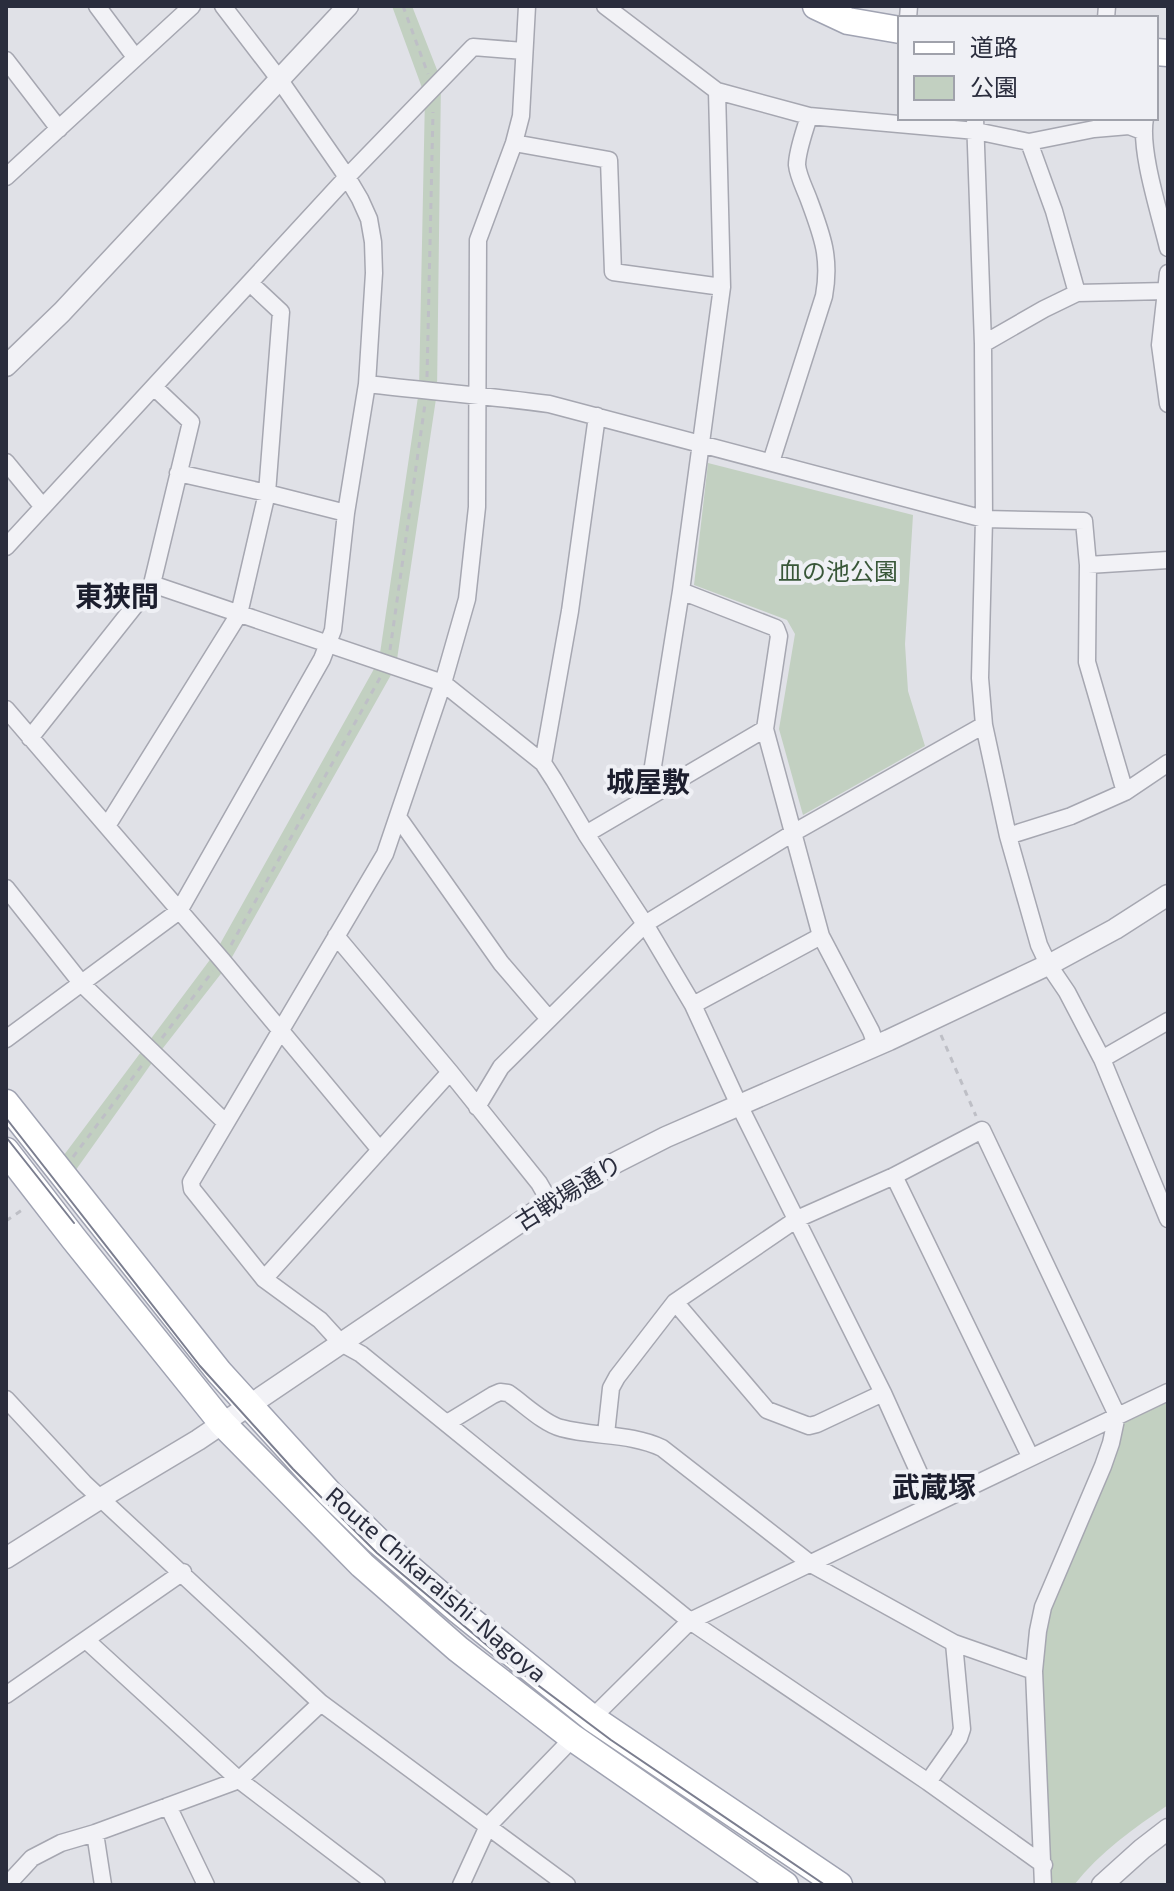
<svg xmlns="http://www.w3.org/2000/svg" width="1174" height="1891" font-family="'Exo 2','Noto Sans JP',sans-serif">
<rect width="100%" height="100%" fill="#e0e1e7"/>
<path fill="#c2d0c1" d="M392 6H412L441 80 437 392 396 666 227 966 156 1057 73 1174 61 1159 215 953 379 660 419 390 425 96Z
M708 463 913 515 905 644 908 691 925 746 803 815 779 729 795 634 787 620 694 585Z
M1168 1402V1805C1134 1828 1100 1852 1074 1885H1050L1042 1682 1045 1630 1049 1611 1122 1424Z"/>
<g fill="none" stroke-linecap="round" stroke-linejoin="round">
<g stroke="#a6a7b1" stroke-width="19">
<path id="minor" d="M97 6 135 57
M605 6 717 91 809 116 976 131 1029 142 1094 129 1129 126 1142 131
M908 18 909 6
M1106 18 1107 6
M6 60 59 129
M975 118 983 344 984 519 980 678 984 725 1008 836 1039 945 1048 964 1067 992 1102 1059 1168 1219
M1145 118C1139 151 1160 214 1168 248
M1029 142 1054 211 1077 293
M514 143 609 160 613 272 722 287
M6 177 192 6
M1168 273 1160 345 1168 404
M983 344 1044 309 1077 293 1167 291
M367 384C427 391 488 396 549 404L984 519 1084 521 1088 565 1087 662 1125 792
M6 462 43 507
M771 462 824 296C831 258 822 235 809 200 805 189 798 176 797 165 797 151 805 130 809 116
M178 473 267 493 346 513
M6 547 347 177 473 47 524 51
M1088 565 1168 560
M152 584 443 683 543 763 554 780 586 834 645 924 693 1005 739 1105 883 1393 933 1504
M681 591 776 628 779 636 765 729 821 936 871 1031 876 1045
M6 709 222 960 380 1150
M30 738 152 584 191 422 154 387
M543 763 570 611 597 416
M646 798 653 766 681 591 722 287 717 91
M398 817 501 963 549 1019
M107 826 239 614 267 493 281 312 250 283
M586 834 765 729
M1008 836 1071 816 1125 792 1168 763
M6 888 82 984 226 1123 191 1182 192 1189 264 1279 320 1320 341 1343 361 1354 690 1621 928 1782 1044 1865
M336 936 450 1072 539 1183 550 1202
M693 1005 821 936
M6 1039 179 911 322 659 333 630 346 513 367 384 374 273 373 242 369 219 360 199 347 177 279 79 223 6
M1102 1059 1168 1021
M477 1107 501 1067 645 924 793 833 984 725
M226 1123 385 854 443 683 467 599 477 507 478 240 514 143 521 116 527 6
M894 1176 1030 1456
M264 1279 450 1072
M675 1302 767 1410 809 1426 817 1424 883 1393
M6 1399 84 1483 321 1703 567 1885
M447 1423 493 1395 500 1392 508 1393C523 1403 544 1424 561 1428 594 1437 631 1433 662 1448L811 1564 954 1643 1034 1671
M606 1434 611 1388 617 1377 675 1302 797 1219 894 1176 982 1130 1117 1415 1111 1443 1103 1466 1043 1607 1038 1631 1034 1671 1043 1885
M86 1640 239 1780 377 1885
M6 1695 183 1572
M592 1718 690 1621 1168 1392
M928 1782 959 1738 962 1729 954 1643
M168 1806 206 1885
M95 1833 103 1885
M7 1885 32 1858 61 1843 95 1833 239 1780 321 1703
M461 1885 488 1826 573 1738"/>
</g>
<g stroke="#a6a7b1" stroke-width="23">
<path id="tertiary" d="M6 366 62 312 348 6
M6 1558 101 1498 198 1440 550 1202 611 1165 666 1137 889 1040 1056 961 1115 929 1168 895
M1102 1885 1142 1849 1168 1829"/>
</g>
<g stroke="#a0a3b2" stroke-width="29">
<path id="primary" d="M816 6 848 21 900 30
M1156 52 1168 53
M6 1103 219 1372 329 1493 378 1541 458 1610 592 1718 839 1885
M6 1151 74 1239 222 1423 362 1565 458 1649 573 1738 785 1885"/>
</g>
<path stroke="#bebfc6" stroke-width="3" stroke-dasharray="6 6" stroke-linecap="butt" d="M403 6 428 74
M427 377 433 112
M390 650 425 404
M231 945 381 676
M941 1035 976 1116
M162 1038 213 971
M73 1157 143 1064
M6 1221 25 1208"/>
<use href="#minor" stroke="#f2f2f6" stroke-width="16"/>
<use href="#tertiary" stroke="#f2f2f6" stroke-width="20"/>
<use href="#primary" stroke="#fff" stroke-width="26"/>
<path stroke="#7b7e8f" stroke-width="2" d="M6 1118 200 1366 293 1469 377 1553 507 1662 611 1740 825 1885
M6 1137 74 1223"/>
</g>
<g text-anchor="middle" stroke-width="8" stroke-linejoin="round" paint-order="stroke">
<g font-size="24" fill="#395739" stroke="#eff0f5">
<text x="838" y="580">血の池公園</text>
</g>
<g font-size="24" fill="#2a2d3d" stroke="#eff0f5">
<text transform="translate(569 1193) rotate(-32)" y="8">古戦場通り</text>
<text transform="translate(436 1585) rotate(41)" y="8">Route Chikaraishi-Nagoya</text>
</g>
<g font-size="28" font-weight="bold" fill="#1c1e2e" stroke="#eff0f5">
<text x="117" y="606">東狭間</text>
<text x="648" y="792">城屋敷</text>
<text x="934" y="1497">武蔵塚</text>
</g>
</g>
<rect width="1174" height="1891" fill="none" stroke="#2a2d3d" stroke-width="16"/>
<rect x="898" y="16" width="260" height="104" fill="#eff0f5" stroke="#a0a2ab" stroke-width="2"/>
<rect x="914" y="42" width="40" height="12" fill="#ffffff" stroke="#a0a2ab" stroke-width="2"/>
<text x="970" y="56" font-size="24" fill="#2a2d3d">道路</text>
<rect x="914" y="76" width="40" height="24" fill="#c2d0c1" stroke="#a0a2ab" stroke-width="2"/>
<text x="970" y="96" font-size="24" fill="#2a2d3d">公園</text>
</svg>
